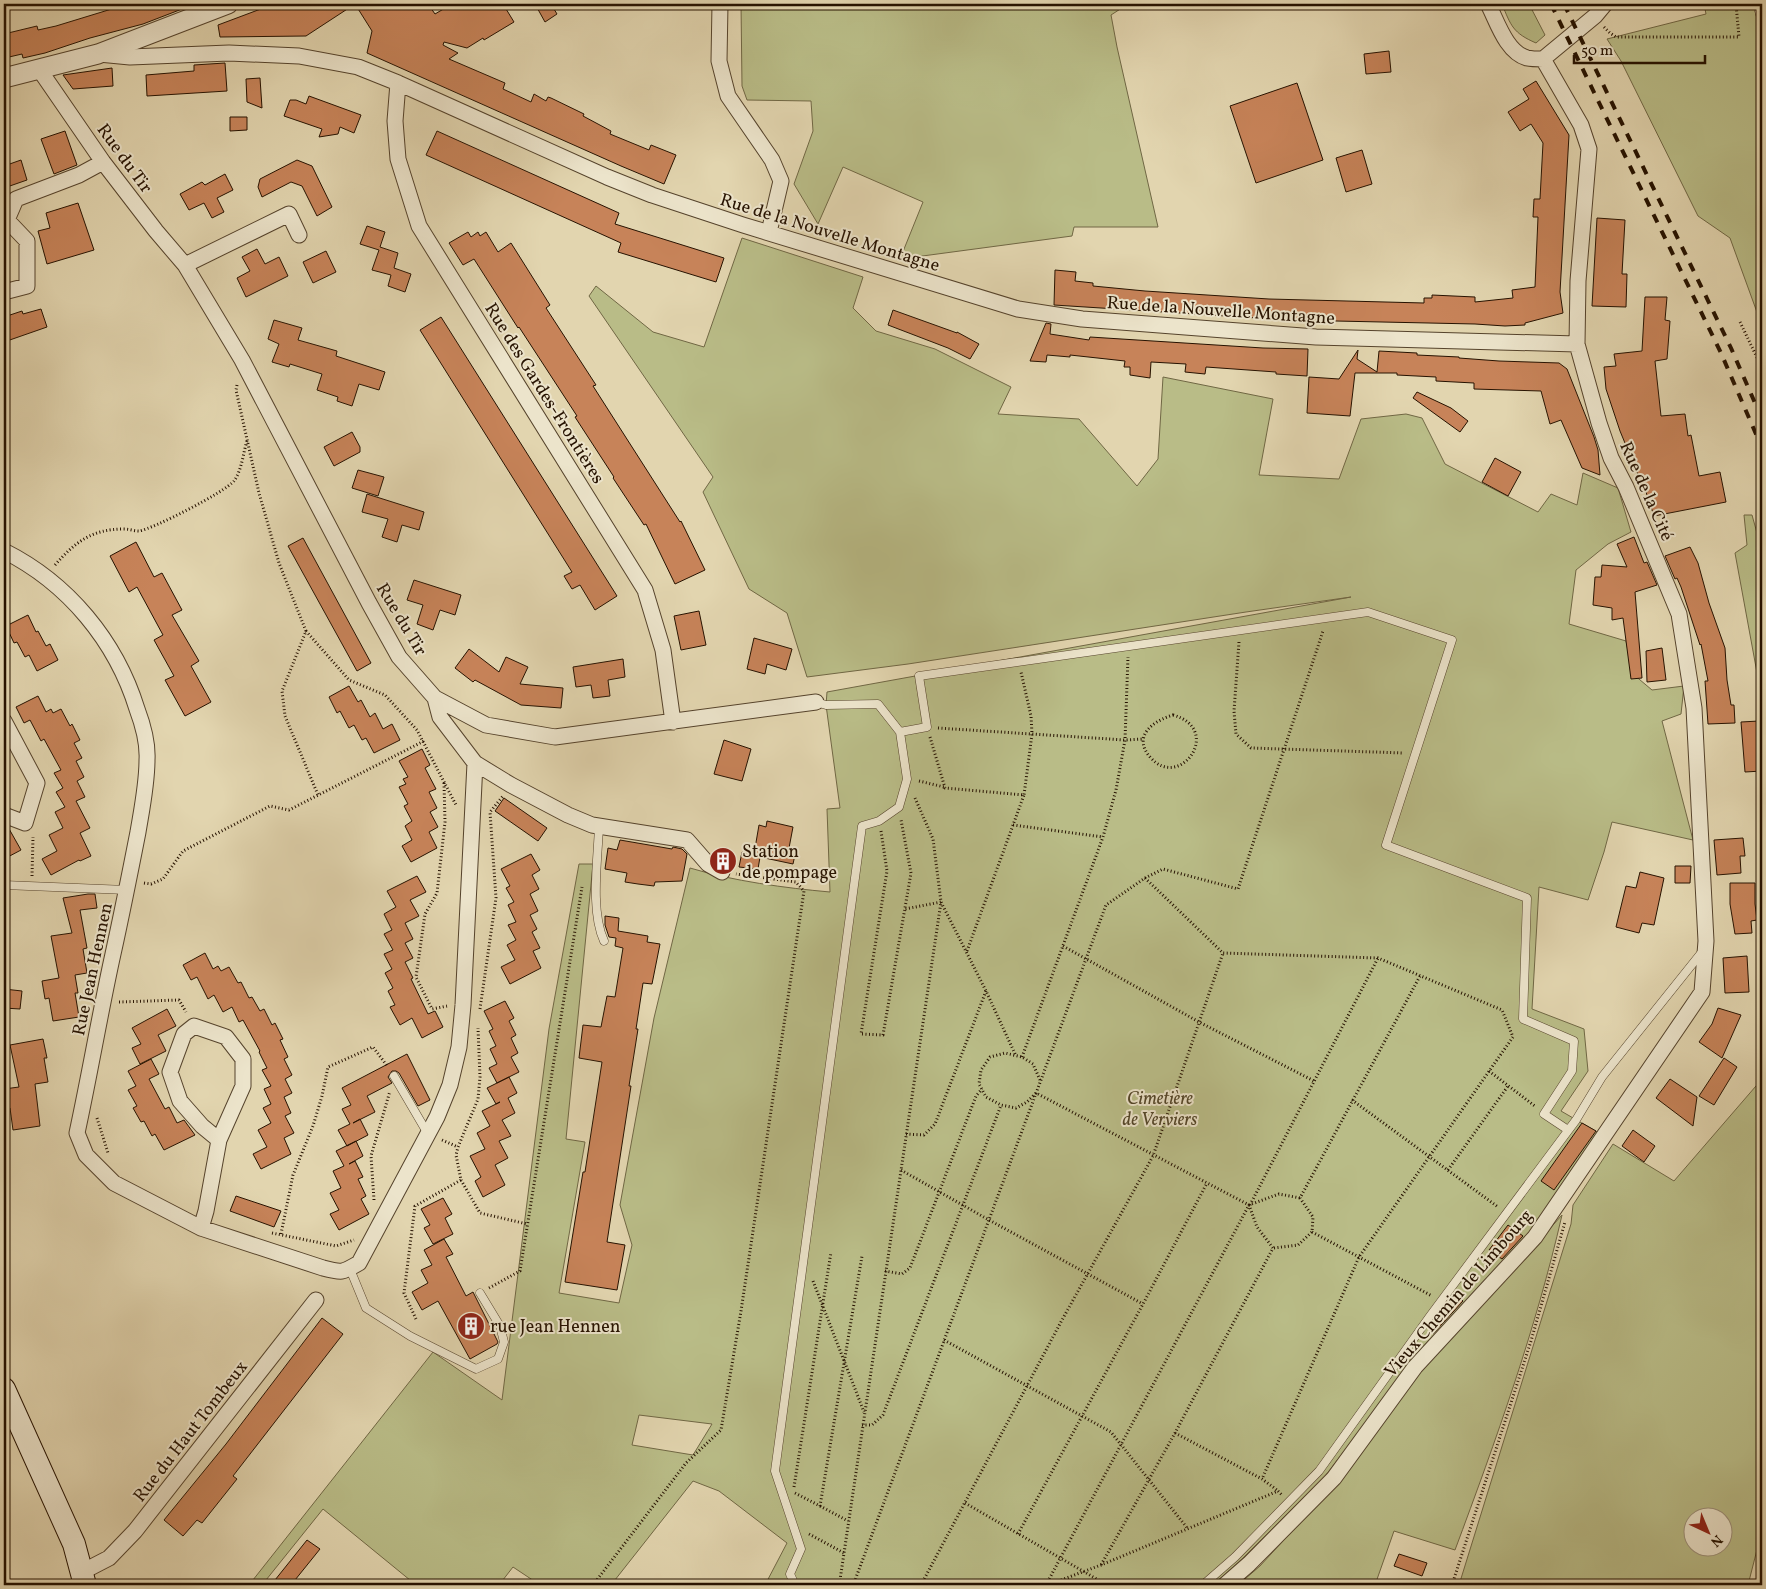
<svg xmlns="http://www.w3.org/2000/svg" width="1766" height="1589" font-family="Vollkorn,serif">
<rect width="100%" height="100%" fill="#e2d5af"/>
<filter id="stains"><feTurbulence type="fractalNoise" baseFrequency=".004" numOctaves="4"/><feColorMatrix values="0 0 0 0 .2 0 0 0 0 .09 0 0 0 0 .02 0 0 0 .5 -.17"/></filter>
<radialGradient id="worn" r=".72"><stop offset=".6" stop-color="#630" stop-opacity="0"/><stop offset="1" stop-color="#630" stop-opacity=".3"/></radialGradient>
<path fill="#b9bc87" stroke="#706744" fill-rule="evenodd" d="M741 4H1128L1111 15 1117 47 1158 227H1074L1072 236 900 259 923 202 843 167 818 224 794 184 813 131 811 101 747 100 742 86Z
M1502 4H1529L1545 35 1536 43C1513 33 1511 26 1502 4Z
M1704 4H1762V326L1730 238 1698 216 1621 61 1607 39 1706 14Z
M742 238 863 277 853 308 876 331 935 349 1011 387 998 414 1079 419 1137 486 1158 459 1163 377 1273 399 1259 475 1339 479 1361 419 1406 414 1422 418 1445 464 1538 512 1551 494 1577 505 1583 473 1618 488 1631 532 1608 544 1576 570 1569 624 1626 641 1633 674 1652 690 1684 686 1681 714 1662 721 1693 840 1612 822 1604 852 1588 900 1539 887 1532 1009 1584 1029 1588 1071 1561 1111 1599 1133 1533 1231 1417 1355 1326 1475 1242 1559 1213 1585H765L787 1543 719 1491 693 1481 611 1585H540L513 1567 499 1585H416L323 1509 262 1585H249L433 1352 502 1400 549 1029 579 864H593L566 1139 585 1142 559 1293 619 1303 632 1245 620 1205 654 1018 690 868C733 881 785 888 830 892L827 809 840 808 826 705 827 692 1351 597 1246 612 908 664 807 677 787 613 749 589 703 492 713 477 589 296 596 286 653 332 704 347ZM639 1415 712 1424 693 1455 632 1445Z
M1744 515H1752L1762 551V700L1735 553 1747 545Z
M1762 1079V1530L1748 1585H1459L1571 1224 1573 1205 1613 1144 1674 1181ZM1694 1516H1724V1546H1694Z
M1562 1215C1536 1329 1496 1440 1455 1550L1394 1531 1375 1585H1238L1260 1566 1351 1467 1418 1375Z"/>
<path fill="#c78359" stroke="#261200" d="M128 4H195L143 24 90 38 45 53 23 58 22 54 9 57 4 41V34L37 26 38 30 56 26Z
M274 4H428L435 14 452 4H503L514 22 484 40 483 38 467 48 444 42 443 45 458 53 449 59 505 83 503 89 531 102 534 94 546 101 548 97 551 98 584 114 583 116 611 131 610 134 649 150 651 145 676 155 664 184 621 166 367 53 372 31 355 4 306 36 220 37 218 25Z
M535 4H551L557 14 545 22Z
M1389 51 1391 72 1366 74 1364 54Z
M225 63 227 91 147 96 146 75 194 71V65Z
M112 68 113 86 73 89 63 75Z
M260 78 262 108 247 102 246 79Z
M1536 81 1569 135 1560 292 1563 313 1525 323V325L1505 326 1475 324 1289 320 1054 305 1055 270 1076 272 1075 281 1093 283V286L1145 291 1269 299 1424 303V298H1432V295L1475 297V302L1513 298 1512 290 1535 287 1538 217H1533L1534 199H1540L1543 143 1531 124 1520 131 1508 112 1529 99 1523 89Z
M1297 83 1323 160 1256 183 1230 106Z
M309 96 361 115 354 133 340 127 338 134 319 137 322 129 284 116 290 100H296L306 104Z
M230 117H247V130L230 131Z
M65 131 77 165 54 174 41 139Z
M437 131 619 213 615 224 724 258 716 282 618 252 621 243 426 155Z
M1362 150 1372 184 1346 192 1336 158Z
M21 160 27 180 4 188V166Z
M297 160 312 166 332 207 317 216 302 186 291 182 262 197 258 187 260 179Z
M225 174 233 190 217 198 224 212 212 218 204 203 189 210 180 194 202 182 205 185Z
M78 203 94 250 47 264 38 231 50 228 46 213Z
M1597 218 1625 220 1622 274H1627L1626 307 1592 306Z
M367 226 385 232 380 247 398 253 394 268 411 274 405 292 388 286 391 275 372 270 379 250 360 244Z
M468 232 471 237 478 232 480 236 486 232 498 252 511 243 550 305 546 308 596 385 593 386 680 522 681 521 705 570 675 584 646 524 644 525 613 478 614 477 575 417 577 416 519 327 518 328 474 259 463 265 449 243Z
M257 249 265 264 279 257 288 276 246 297 237 278 250 271 242 257Z
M326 251 336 272 313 283 303 262Z
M1645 297H1667L1665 320 1670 321 1667 359 1655 361 1661 416 1685 414 1688 436 1691 435 1699 476 1720 472 1726 502 1654 516 1641 477H1639L1620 431 1606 389 1604 367 1616 366 1614 354 1642 351Z
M41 309 47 327 4 342V317L22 311 23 314Z
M893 310 957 333V332L979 344 970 359 948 348 888 325Z
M441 317 617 596 595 610 580 585 572 589 564 576 572 572 420 330Z
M274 320 302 328 298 340 337 351 336 356 385 372 379 390 359 384 352 406 337 401 338 397 317 390 322 374 290 364 289 367 272 362 279 344 268 339Z
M1046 323 1051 324 1050 334 1089 340 1090 337 1263 348 1308 349 1307 376 1276 374V372L1206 367 1205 374 1185 372 1186 364 1151 362 1150 378 1130 375V367H1124L1125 361 1070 355V357L1047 355 1046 362 1030 361Z
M1358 350 1357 359 1377 372 1379 351 1417 353V355L1459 357V358L1499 361 1559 363 1567 369 1594 437 1598 450 1600 475 1582 468 1561 420 1550 424 1541 391 1474 389V383L1436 381V377L1397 375V373H1355L1350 416 1307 413 1309 377 1339 379Z
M1417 392 1451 408 1468 421 1460 432 1413 398Z
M352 432 360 447V452L334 466 324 447Z
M1495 458 1521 472 1508 496 1482 482Z
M358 470 384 477 378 496 352 488Z
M367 494 424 512 419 530 402 525 397 542 382 537 388 519 362 512Z
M1634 537 1644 563 1647 562 1657 585 1635 592 1642 678 1631 679 1623 618 1612 620V608L1593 605 1595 577H1601L1602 565 1627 567 1617 544Z
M303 538 371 663 357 671 288 546Z
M136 542 154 577 162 573 182 610 172 615 199 661 191 666 211 702 185 716 165 680 174 676 154 640 163 635 137 587 129 592 110 556Z
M1690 547 1698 563 1709 603 1725 648 1727 680 1731 705H1734L1735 723 1708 724 1705 681H1708L1701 644 1700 645 1681 587 1677 578 1675 579 1665 556Z
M414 580 461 595 455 615 440 610 433 630 417 624 423 605 407 600Z
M699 611 706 645 681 650 674 616Z
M28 615 36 632 38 631 46 646 50 644 58 660 37 671 29 655 25 657 17 642 14 643 6 626Z
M754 638 792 649 786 670 767 664 765 674 747 669Z
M1662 648 1666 680 1647 682 1646 651Z
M469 649 499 672 506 657 528 667 520 684 563 688 561 708 521 705 475 680 473 682 455 668Z
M623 659 625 677 608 680 610 696 593 698 591 685 576 687 573 667Z
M349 686 358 702 361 700 370 717 375 713 383 729 392 724 400 740 374 753 366 738 362 740 354 725 349 728 340 711 337 713 329 697Z
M38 696 46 712 51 709 53 713 61 709 70 726 72 724 80 740 74 743 82 758 76 761 84 777 77 781 85 797 76 801 90 828 80 833 91 856 80 861 79 860 51 875 42 859 57 851 49 835 63 828 55 812 65 807 56 792 63 788 54 773 61 770 44 739 41 741 30 720 24 723 16 707Z
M1759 721 1762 747V771L1745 772 1741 722Z
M724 740 751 749 742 781 714 774Z
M422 749 430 765 425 768 436 789 429 792 437 808 430 812 438 827 429 832 437 848 411 862 402 846 412 840 405 826 412 821 404 806 408 804 399 787 406 784 403 779 408 777 399 761Z
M504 798 547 828 538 841 495 811Z
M767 821 793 827 789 848 796 850 793 864 760 857 758 869 739 867 742 852 754 854 759 825 766 827Z
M4 825 8 827 21 850 4 859Z
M1743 838 1745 856H1740L1741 873 1717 875 1714 840Z
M620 840 672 849 673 847 682 849 687 854 682 881 655 882 654 886 638 884 625 882 627 873 605 869 608 848 617 850Z
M531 854 540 870 532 875 539 889 530 894 538 911 530 915 537 929 532 932 540 948 533 951 541 968 510 984 501 967 515 960 507 945 516 940 508 925 516 922 508 905 514 902 506 888 510 886 501 869Z
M1675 866H1691L1690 883H1675Z
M1640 872 1664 878 1654 925 1642 923 1639 933 1616 927 1626 886 1636 888Z
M417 876 426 892 410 900 419 916 405 923 413 939 405 943 413 958 405 962 413 978 411 979 428 1014 435 1011 443 1027 422 1038 412 1018 400 1025 390 1007 395 1005 388 991 393 988 385 973 392 969 384 954 393 950 384 934 392 930 384 914 396 907 387 891Z
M1730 883H1755V904L1757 920 1751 921 1752 933 1735 934 1730 904Z
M88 894H95L97 908 80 910 87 948 83 949 87 973 75 975 78 993H75L79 1017 53 1021 49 998 45 999 42 981 59 978 51 936 72 933 63 898Z
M605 916 619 918 618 931 648 936 647 942 660 944 652 984 643 983 636 1029H638L629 1086H631L607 1242 625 1245 617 1290 565 1282 583 1172H585L602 1062 579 1058 583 1025 601 1027 607 996 615 997 623 948 615 946 616 938 609 937 605 925Z
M205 953 213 969 218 966 221 971 229 967 238 983 241 982 249 998 252 997 260 1011 264 1009 272 1025 275 1023 283 1039 280 1040 288 1057 284 1059 292 1075 285 1079 292 1093 284 1097 291 1113 285 1116 294 1133 284 1138 291 1154 261 1169 253 1154 267 1147 258 1130 271 1123 263 1108 271 1104 264 1089 271 1086 262 1070 267 1068 259 1052 260 1051 243 1020 239 1022 232 1007 223 1012 214 995 208 999 197 977 191 980 183 965Z
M1747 956 1749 992 1725 993 1723 958Z
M4 989 22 991 20 1009 4 1008Z
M505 1001 514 1018 509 1021 516 1035 511 1038 518 1053 511 1057 519 1072 497 1083 489 1068 497 1064 490 1049 496 1046 489 1031 493 1029 484 1011Z
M1718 1008 1741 1015 1722 1058 1699 1042 1712 1024Z
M167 1009 176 1026 158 1035 166 1051 140 1064 132 1048 141 1044 132 1028Z
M43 1039 47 1058H44L48 1082 35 1084 40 1126 13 1130 10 1108 6 1109 4 1098V1089L19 1087 10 1045Z
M407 1054 430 1100 418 1106 399 1073 396 1071H392L388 1077 392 1083 367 1096 375 1112 353 1123 360 1119 368 1135 347 1146 338 1130 350 1124 342 1109 351 1105 342 1088Z
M1724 1058 1737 1067 1714 1105 1699 1096Z
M151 1059 159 1074 149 1079 165 1109 169 1107 177 1123 184 1120 195 1135 164 1150 155 1134 152 1136 144 1121 141 1122 133 1108 137 1106 128 1090 136 1086 128 1071Z
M509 1077 517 1093 508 1098 515 1113 502 1120 511 1136 499 1141 508 1158 495 1165 505 1185 483 1197 475 1181 481 1177 470 1156 485 1149 477 1133 490 1126 482 1111 500 1102 496 1104 487 1088Z
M1670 1079 1697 1097 1693 1126 1656 1098Z
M1582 1123 1596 1131 1554 1190 1541 1181Z
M1633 1130 1655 1146 1644 1162 1622 1146Z
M356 1141 363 1156 349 1164 355 1161 363 1177 358 1179 366 1196 361 1199 369 1214 339 1230 330 1214 339 1210 330 1193 341 1188 333 1171 344 1166 336 1151Z
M236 1196 281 1211 274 1227 230 1211Z
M443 1198 452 1214 445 1218 453 1234 433 1244 424 1228 430 1225 421 1209Z
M1508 1225 1523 1236 1502 1259 1489 1250Z
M444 1239 453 1254 446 1257 466 1296 473 1292 498 1342 497 1344 470 1359 438 1301 422 1310 412 1292 428 1283 421 1270 432 1265 424 1250Z
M1455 1293 1463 1301 1433 1334 1429 1330Z
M322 1318 343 1334 233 1476 237 1479 202 1523 197 1520 183 1536 164 1520 226 1444Z
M307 1540 320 1549 291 1585H271Z
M1399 1554 1427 1563 1422 1576 1394 1566Z"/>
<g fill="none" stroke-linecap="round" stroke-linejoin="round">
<g stroke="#55432c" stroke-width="9">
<path id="service" d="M1757 4 1762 21
M900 732 927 727 919 676 1368 612 1452 640 1386 845 1527 898 1523 1019 1574 1041 1572 1071 1544 1114 1568 1130
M599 826C598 858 590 911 604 941
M4 885 127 890
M394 1076 428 1134
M350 1269 366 1308 410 1336 476 1369 498 1359 504 1342 500 1326 480 1293
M795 1585 790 1574 801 1549 775 1471 862 826 879 821 899 807 907 779 900 732 878 704 826 705 816 702
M1203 1585 1235 1557 1319 1471 1430 1316 1576 1120 1602 1077 1702 952"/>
</g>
<g stroke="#55432c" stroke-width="17">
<path id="minor" d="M720 4 719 61 728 96 772 160 781 181 769 232
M1488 4C1497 21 1506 52 1527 58 1532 59 1538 59 1543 59
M99 54 130 57 229 53 299 56 358 67 398 83 607 177 652 195 743 225 1018 309 1082 319 1316 337 1577 344
M39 69 103 162 156 231 185 265 242 360 369 603 399 657 435 698 486 725 555 737 816 702
M398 83 395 121 398 159 419 226 645 590 663 650 673 722
M4 221 7 220 16 199 79 175 103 162
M185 265 289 214 299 235
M4 292 27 286V241L7 220
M4 551C68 583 116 641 137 709 143 725 148 743 147 760 147 784 142 808 138 832 130 873 122 913 113 954 100 1013 90 1073 77 1133L86 1155 114 1183 201 1228 323 1268C342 1273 342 1273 359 1263L437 1117 450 1085 459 1047 463 1005 475 763
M435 698 440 717 475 763 511 785 568 815 592 825 687 840 708 864 722 872
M4 721 37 783 25 823 4 815
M201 1228 206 1211 219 1140 243 1086V1059L226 1037 194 1026 184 1034 170 1072 180 1101 202 1126 219 1140
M82 1572 109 1558 135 1531 316 1300
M1225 1585 1249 1564 1334 1478 1415 1367 1535 1237 1702 992 1706 941 1694 708 1679 614 1626 487 1611 458 1599 423 1577 344 1578 281 1589 149 1581 125 1543 59 1595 16 1605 4"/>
</g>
<g stroke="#55432c" stroke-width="21">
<path id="tertiary" d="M4 78 98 54 228 4"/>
</g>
<g stroke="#261200" stroke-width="24">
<path id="secondary" d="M4 1389 74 1544 85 1585"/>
</g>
<path stroke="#261200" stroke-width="3" stroke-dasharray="1 2.5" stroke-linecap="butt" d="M1604 27 1610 33 1616 37H1739L1736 4
M1740 322 1762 368
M237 385 236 390 259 493 279 563 306 631 282 691 285 716 318 795
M55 565C75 542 92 529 124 529 129 529 134 531 139 531 153 529 225 492 234 481 242 470 243 453 247 441
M306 631 349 680 385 695 417 730 456 805
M1239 642 1234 711 1236 734 1251 748 1404 753
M1173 715C1224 729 1180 792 1150 757 1132 736 1153 721 1173 715Z
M938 728 1125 740 1143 739
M930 737 945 788 1024 795 1032 734 1031 716 1021 672
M919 781 944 787
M444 783 445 822 437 893 425 914 416 977 432 1009 447 1006
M915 798 933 839 941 902 986 991 1016 1056
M1013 825 1103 837
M881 831 887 871 861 1034 883 1035 911 873 901 820
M32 876 33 837
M1145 878 1163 869 1238 889 1323 631
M144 883 151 884 163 879 183 851 270 806 289 810 424 741
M1063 946 1199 1022 1314 1081
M967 951 1024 795
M119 1002 179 1000 186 1012
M480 1009 496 898 490 812 503 796
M1022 1057 1103 837 1116 790 1125 740 1128 657
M1489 1071 1536 1107
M1040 1080 1033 1064 1022 1057 1005 1053 990 1057 981 1070 979 1084 986 1097 1001 1105 1016 1108 1027 1102 1036 1093 1249 1205 1279 1194 1300 1198
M1352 1100 1498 1207
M97 1118 108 1153
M906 1134 924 1135 935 1124 986 991
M442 1140 458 1147
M901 1170 989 1220 1143 1304
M1448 1170 1508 1086
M461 1180 480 1213 527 1224
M374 1200 371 1156 390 1091
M1250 1205 1378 958
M1312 1232 1432 1296
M272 1233 336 1246 354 1240
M281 1234 293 1175 313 1126 322 1096 328 1067 373 1047 388 1067
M1274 1248 1298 1245 1312 1232 1313 1217 1300 1198 1420 976
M885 1271 902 1274 910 1268 976 1096 982 1089
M813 1281 864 1412
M489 1288 520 1271 582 887
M416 1319 404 1293 415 1206 461 1180 456 1155 458 1147 478 1099 480 1077 478 1028
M944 1340 1111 1432 1188 1529
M862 1425H872L883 1415 1001 1105
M1175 1433 1262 1479 1277 1490
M794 1487 831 1252
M795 1493 820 1506 862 1256
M965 1503 1107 1585
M820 1506 848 1521
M809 1534 844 1553
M1018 1534 1143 1304 1207 1183
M854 1583 840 1580 941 902 905 909
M593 1585 686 1463 721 1430 741 1311 804 891 796 882 736 874
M839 1585 840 1580
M860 1585 854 1583 1106 905 1145 878 1223 953 1378 958 1502 1010 1513 1037 1359 1257 1262 1479
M921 1585 1062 1320 1153 1156 1223 953
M1046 1585 1249 1205 1257 1227 1273 1248 1175 1433 1101 1565
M1048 1585 1101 1565 1278 1491 1282 1495
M1452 1585 1531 1341 1565 1222"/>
<use href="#service" stroke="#ece4cb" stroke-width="8"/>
<use href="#minor" stroke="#ece4cb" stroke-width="15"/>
<use href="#tertiary" stroke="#ece4cb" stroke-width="19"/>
<use href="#secondary" stroke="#ece4cb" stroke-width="22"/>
<path stroke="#261200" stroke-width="4" stroke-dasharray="9 9" stroke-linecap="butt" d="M1551 4 1721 353 1762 448
M1564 4 1731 348 1762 419"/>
</g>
<defs>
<g id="building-disc" transform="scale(1.4375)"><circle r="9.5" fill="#8f2418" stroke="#ece4cb"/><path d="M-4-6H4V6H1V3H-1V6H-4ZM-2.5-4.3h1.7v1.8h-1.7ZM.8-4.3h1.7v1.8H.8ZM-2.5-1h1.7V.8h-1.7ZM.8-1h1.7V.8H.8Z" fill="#fff"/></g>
</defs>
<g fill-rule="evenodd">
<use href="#building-disc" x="723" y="861"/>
<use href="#building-disc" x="471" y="1326"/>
</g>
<g text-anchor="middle" stroke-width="4" stroke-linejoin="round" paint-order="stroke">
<g font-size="18" fill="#261200" stroke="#ece4cb">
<text transform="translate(125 158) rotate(54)" y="6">Rue du Tir</text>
<text transform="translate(830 232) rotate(17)" y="6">Rue de la Nouvelle Montagne</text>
<text transform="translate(1221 310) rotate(4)" y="6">Rue de la Nouvelle Montagne</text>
<text transform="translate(545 393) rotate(58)" y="6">Rue des Gardes-Frontières</text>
<text transform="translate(1647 491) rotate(66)" y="6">Rue de la Cité</text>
<text transform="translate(402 619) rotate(59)" y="6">Rue du Tir</text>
<text transform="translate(92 969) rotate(-78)" y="6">Rue Jean Hennen</text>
<text transform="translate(1458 1293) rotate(-49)" y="6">Vieux Chemin de Limbourg</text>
<text transform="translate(190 1431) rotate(-52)" y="6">Rue du Haut Tombeux</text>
</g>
<g font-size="18" fill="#261200" stroke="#ece4cb" text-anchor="start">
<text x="742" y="857">Station<tspan x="742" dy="21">de pompage</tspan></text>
<text x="490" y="1332">rue Jean Hennen</text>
</g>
<g font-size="18" font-style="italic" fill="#524528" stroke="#ece4cb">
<text x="1160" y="1104">Cimetière<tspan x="1160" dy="21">de Verviers</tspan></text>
</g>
</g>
<rect width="1766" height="1589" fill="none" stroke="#e2d5af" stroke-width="20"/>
<rect x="5" y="5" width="1756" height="1579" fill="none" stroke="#261200" stroke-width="2.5"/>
<rect x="10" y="10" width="1746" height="1569" fill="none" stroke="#261200"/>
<g transform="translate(1708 1532) rotate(136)"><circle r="24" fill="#ece4cb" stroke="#9d907a"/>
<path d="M0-4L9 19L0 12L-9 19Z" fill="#8f2418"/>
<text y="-8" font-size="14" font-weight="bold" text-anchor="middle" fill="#261200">N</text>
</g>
<path d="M1574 55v8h131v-8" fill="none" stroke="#261200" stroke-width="2.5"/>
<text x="1581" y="55" font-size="15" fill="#261200" stroke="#ece4cb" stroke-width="4" paint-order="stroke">50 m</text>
<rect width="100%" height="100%" filter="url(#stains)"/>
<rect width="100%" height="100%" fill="url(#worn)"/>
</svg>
